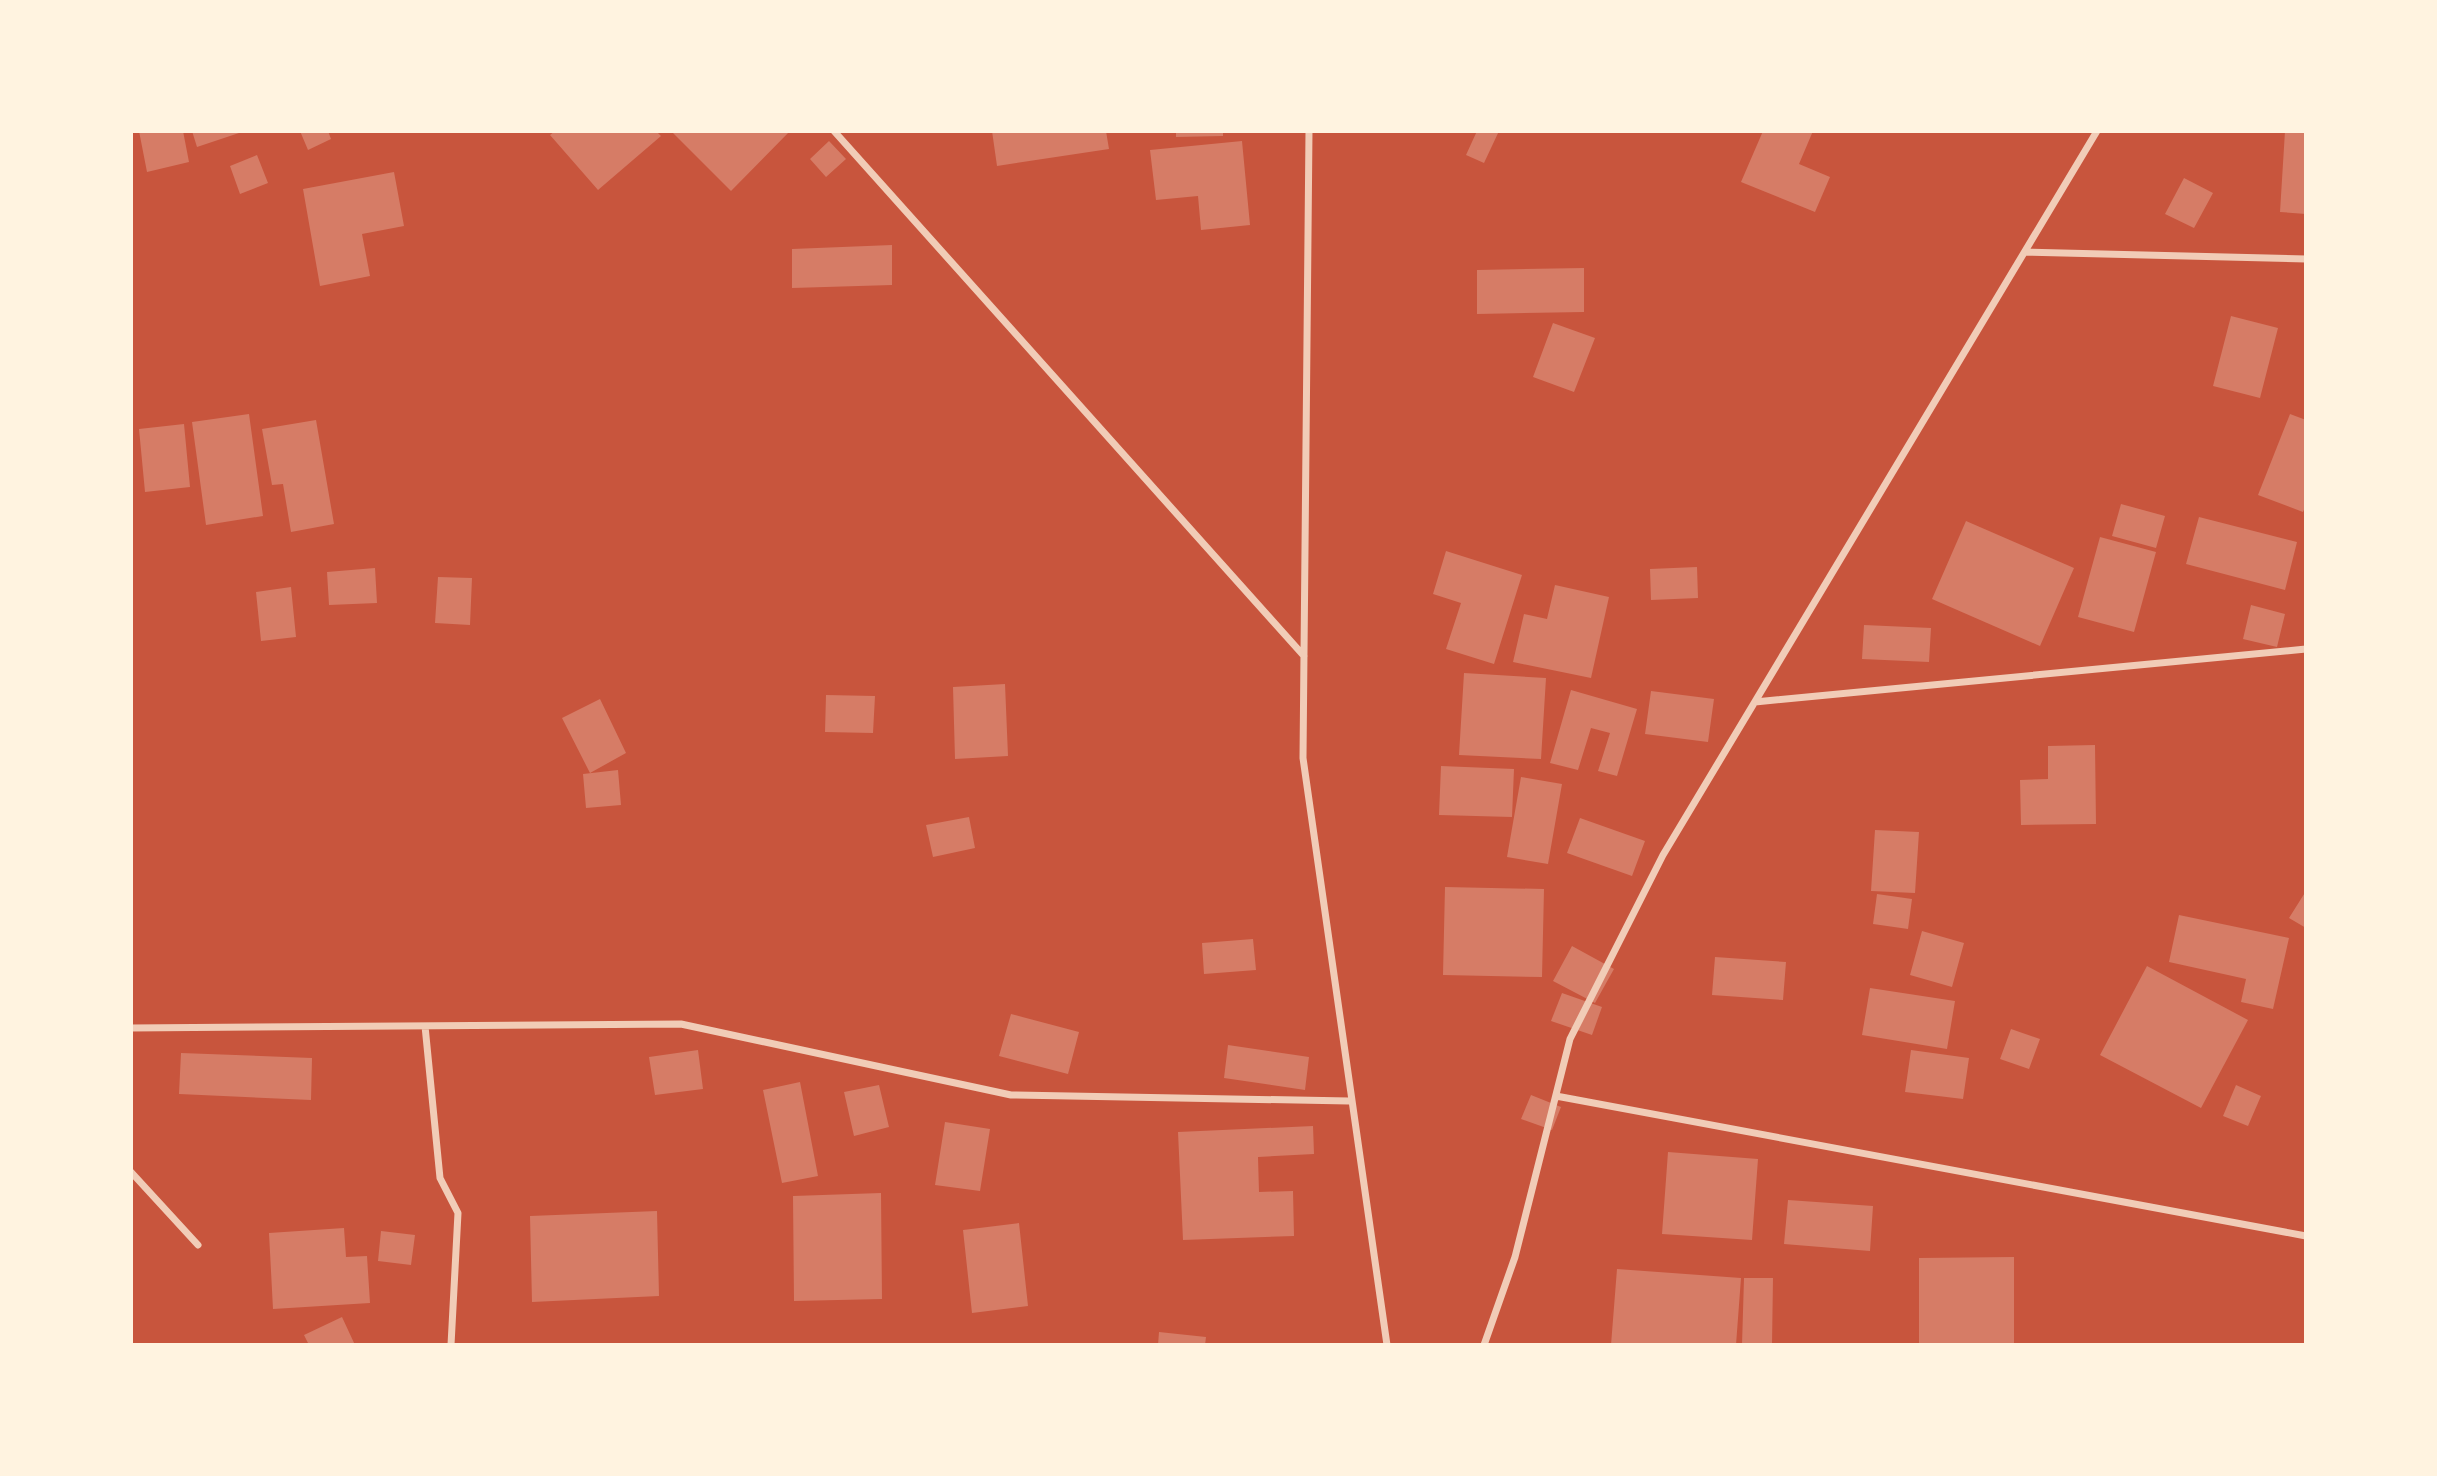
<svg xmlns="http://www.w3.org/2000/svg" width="2437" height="1476" font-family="'Archivo Narrow',sans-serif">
<rect width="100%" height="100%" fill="#c8553d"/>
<path fill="#d67c66" d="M139 131H183L189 162 147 172Z
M192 131H242V132L197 147Z
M300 131H328L331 139 308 150Z
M555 131H656L661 136 598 190 550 135Z
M671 131H790L731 191Z
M992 131H1106L1109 149 997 166Z
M1176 131H1223V136L1176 137Z
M1477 131H1499L1484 163 1466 155Z
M1763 131H1813L1799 164 1830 177 1815 212 1741 182Z
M2285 131H2306V214L2280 212Z
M829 141 846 159 826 177 810 159Z
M1242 141 1250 225 1201 230 1198 196 1156 200 1150 150Z
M257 155 268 183 240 194 230 166Z
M394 172 404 226 362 234 370 276 320 286 303 189Z
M2184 178 2213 193 2194 228 2165 214Z
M892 245V285L792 288V249Z
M1584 268V312L1477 314V270Z
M2231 316 2278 328 2260 398 2213 386Z
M1553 323 1595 338 1574 392 1533 377Z
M249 414 263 516 206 525 192 422Z
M2290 414 2306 420V505L2303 512 2258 495Z
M316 420 334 524 291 532 283 484 272 485 262 429Z
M184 424 190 487 145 492 139 429Z
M2121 504 2165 516 2156 548 2112 536Z
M2199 517 2297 542 2285 590 2186 564Z
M1966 521 2074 568 2040 646 1932 599Z
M2100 537 2156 552 2134 632 2078 617Z
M1446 551 1522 575 1494 664 1446 649 1461 603 1433 594Z
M1697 567 1698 598 1651 600 1650 569Z
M375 568 377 603 329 605 327 572Z
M438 577 472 578 470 625 435 623Z
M1555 585 1609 597 1591 678 1513 662 1524 614 1547 619Z
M291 587 296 637 261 641 256 592Z
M2251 605 2285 614 2277 647 2243 639Z
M1864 625 1931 628 1929 662 1862 659Z
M1464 673 1546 678 1541 759 1459 755Z
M1005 684 1008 756 955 759 953 687Z
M1571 690 1637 709 1617 776 1598 771 1610 733 1591 728 1578 770 1550 763Z
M1651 691 1714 699 1708 742 1645 734Z
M826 695 875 696 873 733 825 732Z
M600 699 626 753 590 773 562 718Z
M2095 745 2096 824 2021 825 2020 780 2048 779V746Z
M1441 766 1514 769 1512 817 1439 815Z
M618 770 621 805 586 808 583 774Z
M1521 777 1562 784 1548 864 1507 857Z
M969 817 975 848 933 857 926 825Z
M1580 818 1645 841 1632 876 1567 853Z
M1875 830 1919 832 1915 893 1871 891Z
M1445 887 1544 889 1542 977 1443 975Z
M2306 891V928L2289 918Z
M1877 894 1912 899 1908 929 1873 924Z
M2179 915 2289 938 2273 1009 2241 1002 2246 979 2169 962Z
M1922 931 1964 943 1952 987 1910 975Z
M1253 939 1256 970 1204 974 1202 943Z
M1572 946 1614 969 1595 1003 1553 981Z
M1715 957 1786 962 1783 1000 1712 995Z
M2147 966 2248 1020 2201 1108 2100 1055Z
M1870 988 1955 1001 1947 1049 1862 1035Z
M1562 993 1602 1007 1592 1035 1551 1021Z
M1011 1014 1079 1032 1068 1074 999 1056Z
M2011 1029 2040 1039 2029 1069 2000 1059Z
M1228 1045 1309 1057 1305 1090 1224 1078Z
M698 1050 703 1089 655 1095 649 1057Z
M1911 1050 1969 1058 1963 1099 1905 1092Z
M181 1053 312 1058 311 1100 179 1094Z
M800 1082 818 1176 782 1183 763 1090Z
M879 1085 889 1127 854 1136 844 1092Z
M2236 1085 2261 1096 2248 1126 2223 1116Z
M1531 1095 1561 1107 1552 1130 1521 1119Z
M945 1122 990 1129 980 1191 935 1185Z
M1313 1126 1314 1154 1258 1157 1259 1192 1293 1191 1294 1236 1183 1240 1178 1132Z
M1668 1152 1758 1159 1752 1240 1662 1234Z
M881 1193 882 1299 794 1301 793 1196Z
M1788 1200 1873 1206 1870 1251 1784 1244Z
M657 1211 659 1296 532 1302 530 1216Z
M1019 1223 1028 1306 972 1313 963 1230Z
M344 1228 346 1257 367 1256 370 1303 273 1309 269 1233Z
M381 1231 415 1235 411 1265 378 1261Z
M2014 1257V1345H1919V1258Z
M1617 1269 1741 1278 1736 1345H1611Z
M1744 1278H1773L1772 1345H1742Z
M342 1317 355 1345H309L304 1335Z
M1159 1332 1206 1337 1205 1345H1158Z"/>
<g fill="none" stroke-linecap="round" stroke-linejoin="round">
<path stroke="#f1ccb7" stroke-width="7" d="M834 131 1304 656
M1309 131 1303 758 1387 1345
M2025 252 2306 259
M1755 702 2306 649
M425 1026 440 1178 458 1213 451 1345
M131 1028 681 1024 1011 1095 1349 1101
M1556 1096 2306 1236
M131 1172 198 1245
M1484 1345 1515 1257 1570 1039 1663 855 2097 131"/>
</g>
<rect width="2437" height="1476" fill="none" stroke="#fff3e0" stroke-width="266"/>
</svg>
